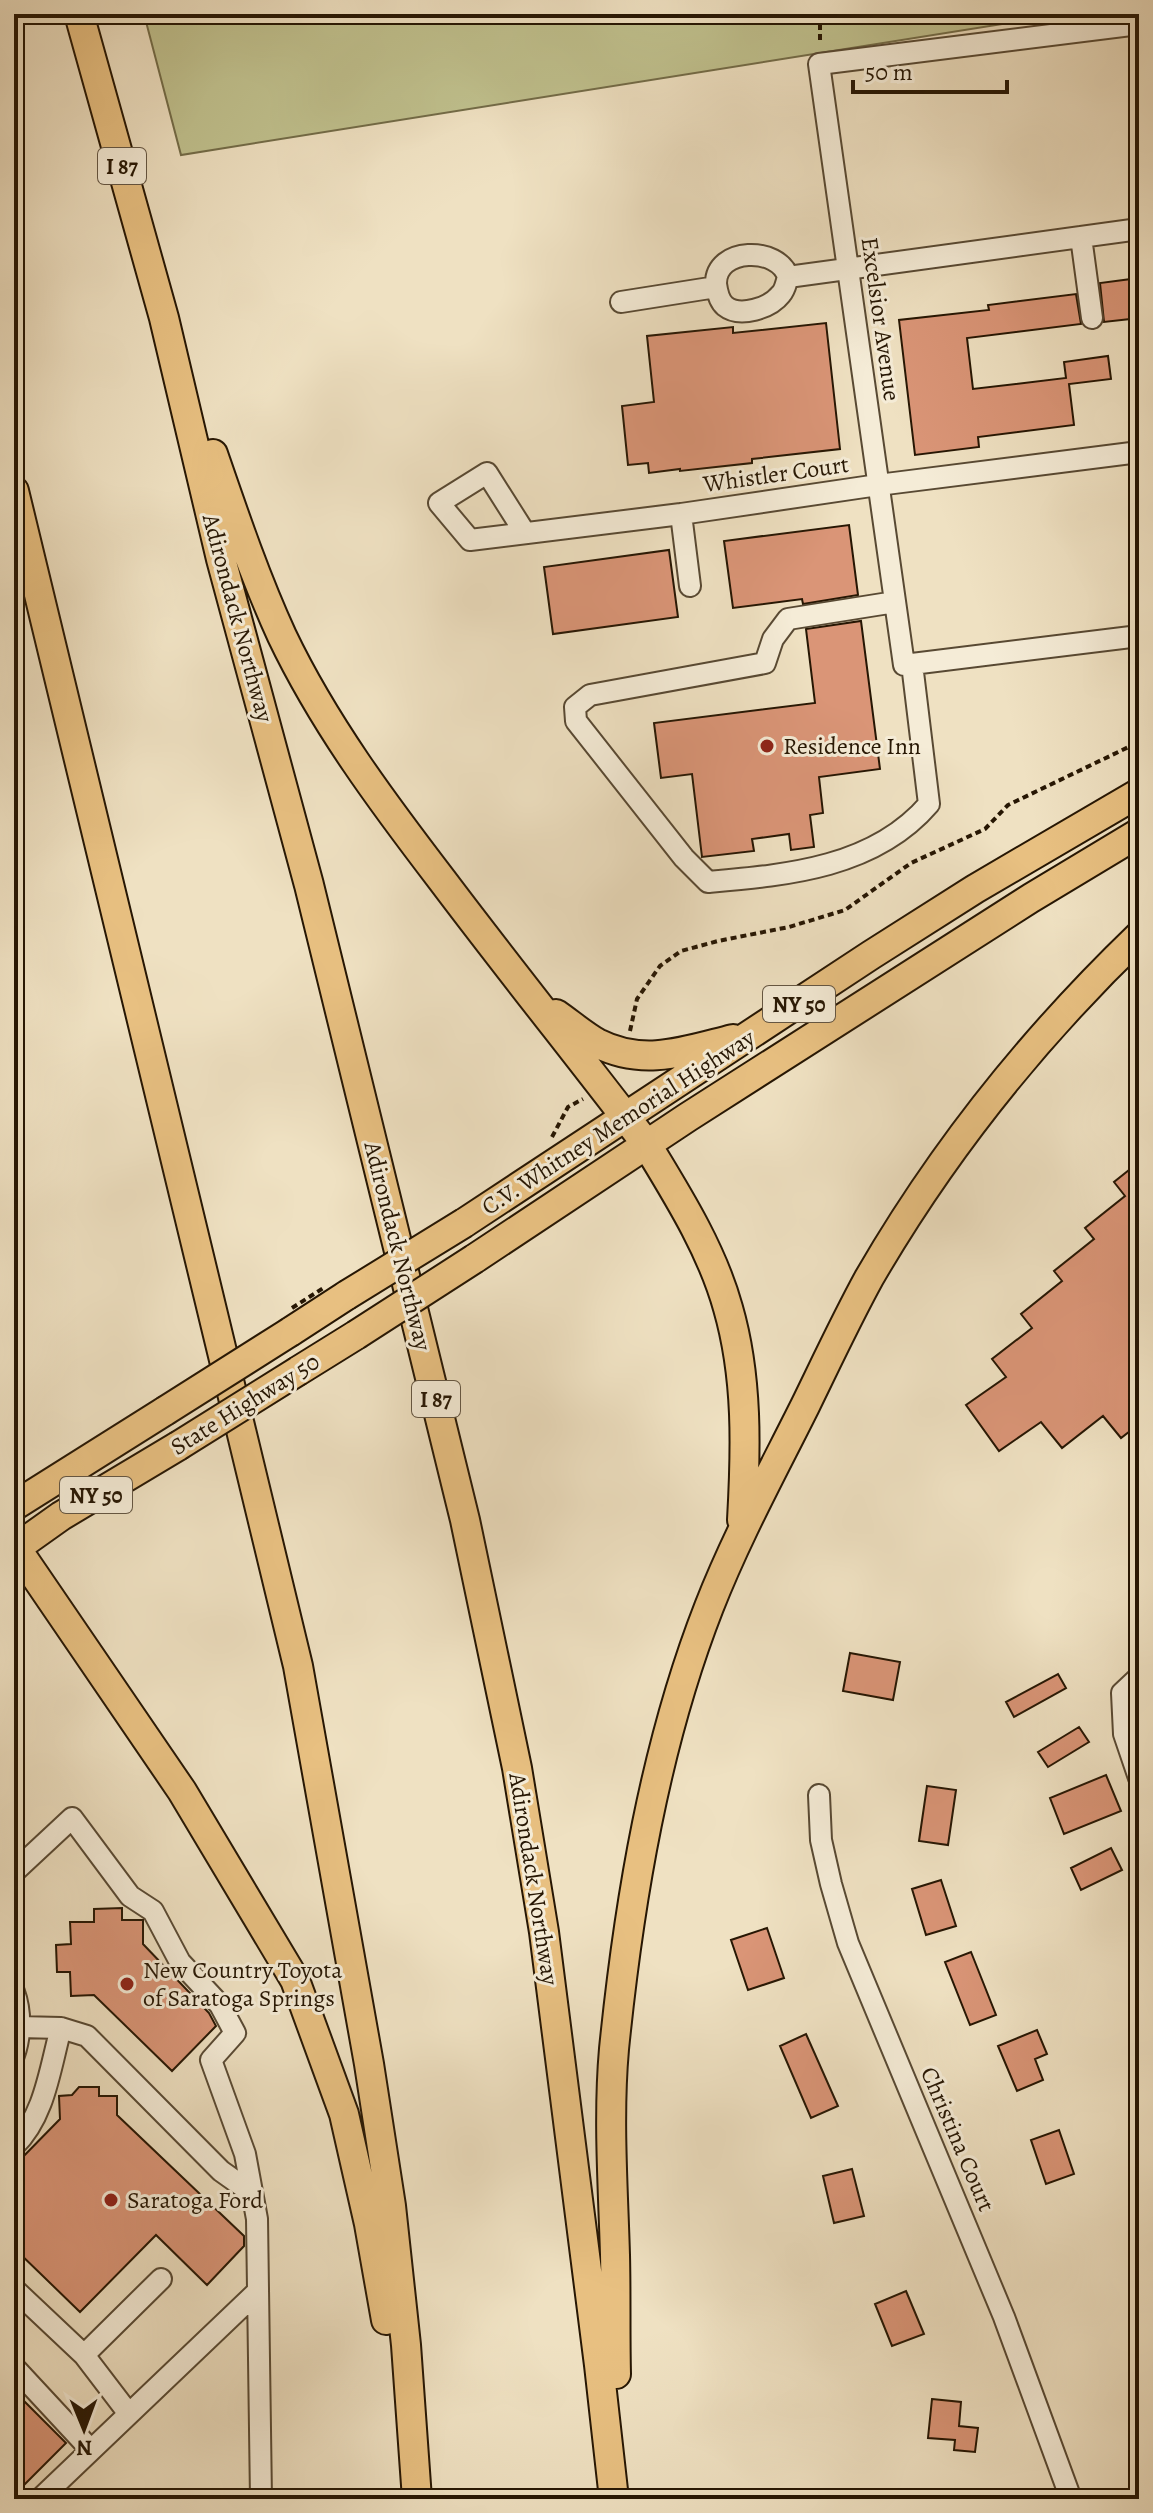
<svg xmlns="http://www.w3.org/2000/svg" width="1153" height="2513" font-family="Alegreya,serif">
<rect width="100%" height="100%" fill="#efe1c2"/>
<filter id="stains"><feTurbulence type="fractalNoise" baseFrequency=".0025" numOctaves="4"/><feColorMatrix values="0 0 0 0 .2 0 0 0 0 .09 0 0 0 0 .02 0 0 0 .5 -.17"/></filter>
<radialGradient id="worn" r=".72"><stop offset=".6" stop-color="#630" stop-opacity="0"/><stop offset="1" stop-color="#630" stop-opacity=".3"/></radialGradient>
<path fill="#c0c18e" stroke="#736c48" stroke-width="2" d="M144 14H1065L181 155Z"/>
<path fill="#da9577" stroke="#261603" stroke-width="2" d="M1139 278V318L1104 322 1100 283Z
M1076 294 1081 324 967 338 973 389 1066 378 1064 362 1108 356 1111 379 1069 384 1074 425 978 437 979 447 915 455 899 320 989 310 988 305Z
M826 323 840 449 752 459V463L680 471V469L649 473 648 463 628 465 622 406 654 402 647 336 733 327V333Z
M849 525 858 595 803 604 802 599 733 608 724 541Z
M669 550 678 617 553 634 544 567Z
M861 621 880 769 819 777 823 813 810 815 814 847 791 850 789 834 752 839 754 851 702 857 692 774 661 778 654 723 815 703 806 629Z
M1139 1162V1424L1121 1438 1103 1416 1062 1448 1041 1422 999 1451 966 1405 1006 1377 992 1359 1032 1328 1021 1314 1062 1281 1054 1271 1094 1239 1085 1228 1125 1196 1114 1182Z
M850 1653 900 1662 893 1700 843 1691Z
M1058 1674 1066 1688 1014 1717 1006 1702Z
M1079 1727 1089 1742 1048 1767 1038 1752Z
M1106 1775 1121 1811 1064 1834 1050 1798Z
M927 1786 956 1790 948 1845 919 1841Z
M1111 1848 1122 1870 1081 1890 1071 1868Z
M941 1880 956 1926 926 1935 912 1889Z
M122 1908V1920H143V1944L209 2013 216 2026 172 2071 94 1995 71 1996 70 1972H57L56 1945 71 1944 70 1922H94V1909Z
M767 1928 784 1978 748 1990 731 1940Z
M971 1952 996 2015 970 2025 945 1962Z
M1037 2030 1047 2054 1035 2059 1043 2080 1017 2091 998 2046Z
M806 2034 838 2106 811 2118 780 2046Z
M79 2087H99V2096H117V2115L244 2236V2246L207 2285 156 2235 80 2312 14 2248V2166L60 2119 59 2096 72 2095Z
M1059 2130 1074 2174 1046 2184 1031 2140Z
M852 2169 864 2216 834 2223 823 2176Z
M906 2291 924 2334 892 2346 875 2304Z
M14 2391 66 2443 14 2495Z
M932 2399 961 2402 959 2426 978 2428 975 2452 954 2450 955 2440 928 2438Z"/>
<g fill="none" stroke-linecap="round" stroke-linejoin="round">
<g stroke="#584933" stroke-width="24">
<path id="minor" d="M1139 24 819 64 904 665 1139 636
M1081 237 1092 318
M788 277C779 246 715 247 716 284 717 291 719 301 725 306 740 318 770 308 781 294 785 290 786 283 788 277L1139 229
M621 302 716 287
M681 514 690 586
M525 533 487 473 439 503 470 540 681 514 878 485 1139 452
M895 602 788 619 773 639 765 663 590 695 575 707 576 721 684 858 708 882C787 875 874 868 929 804L912 664
M1139 1677 1122 1693 1124 1734 1139 1778
M819 1795 821 1840 831 1884 848 1943 1004 2317 1071 2499
M14 1872 72 1818 130 1896 153 1911 180 1962 220 2005 235 2033 211 2060 245 2154 257 2219 261 2499
M14 1992C21 2011 21 2036 14 2055
M61 2028 87 2036 221 2171 252 2193
M14 2146C45 2116 50 2068 61 2028L19 2027
M14 2289 84 2355 129 2414
M84 2355 161 2279
M14 2367 91 2450
M40 2499 258 2291"/>
</g>
<g stroke="#261603" stroke-width="32">
<path id="highway" d="M79 14 164 318 221 559 309 885 465 1520 517 1768 544 1932 599 2365 614 2499
M213 454C234 515 255 577 282 636 324 724 383 803 442 880 509 969 579 1056 647 1145 678 1196 712 1250 728 1308 748 1377 746 1450 742 1520
M14 491 298 1666 369 2064 391 2206 406 2345 417 2499
M556 1014C569 1023 583 1035 597 1043 644 1067 685 1051 733 1039
M464 1223 871 955 975 889 1139 793
M474 1259 688 1117 1031 898 1139 833
M290 1332 347 1295
M298 1371 356 1335
M14 1506 165 1411
M14 1545 182 1791 295 1980 344 2114 369 2224 386 2320
M16 1548 61 1516 178 1446
M616 2374C615 2334 616 2295 615 2255 613 2186 608 2117 614 2049 629 1901 655 1745 709 1607 736 1538 772 1472 805 1406 826 1363 846 1320 869 1278 942 1152 1034 1037 1139 936"/>
</g>
<path stroke="#261603" stroke-width="4" stroke-dasharray="6 4" stroke-linecap="butt" d="M820 14V43
M630 1031 637 999 660 966 681 951 718 941 789 927 845 910 911 863 985 829 1008 805 1139 742
M552 1137 568 1107 583 1099"/>
<use href="#minor" stroke="#f5ecd7" stroke-width="20"/>
<use href="#highway" stroke="#e8c081" stroke-width="28"/>
<g stroke="#261603" stroke-width="32" stroke-linecap="butt">
<path id="highway-bridge" d="M347 1295 464 1223
M356 1335 474 1259
M165 1411 290 1332
M178 1446 298 1371"/>
</g>
<path stroke="#261603" stroke-width="4" stroke-dasharray="6 4" stroke-linecap="butt" d="M292 1308 325 1287"/>
<use href="#highway-bridge" stroke="#e8c081" stroke-width="28"/>
</g>
<g fill="#8f2418" stroke="#f5ecd7" stroke-width="3">
<circle cx="767" cy="746" r="8"/>
<circle cx="127" cy="1984" r="8"/>
<circle cx="111" cy="2200" r="8"/>
</g>
<g text-anchor="middle" stroke-width="6" stroke-linejoin="round" paint-order="stroke">
<g fill="#f5ecd7" stroke="#645643" stroke-width="2">
<rect x="98" y="148" width="48" height="36" rx="6"/>
<rect x="763" y="986" width="72" height="36" rx="6"/>
<rect x="412" y="1381" width="48" height="36" rx="6"/>
<rect x="60" y="1477" width="72" height="36" rx="6"/>
</g>
<g font-size="22" font-weight="bold" fill="#261603">
<text x="122" y="174">I 87</text>
<text x="799" y="1012">NY 50</text>
<text x="436" y="1407">I 87</text>
<text x="96" y="1503">NY 50</text>
</g>
<g font-size="24" fill="#261603" stroke="#f5ecd7">
<text transform="translate(881 319) rotate(82)" y="8">Excelsior Avenue</text>
<text transform="translate(776 474) rotate(-8)" y="8">Whistler Court</text>
<text transform="translate(238 618) rotate(75)" y="8">Adirondack Northway</text>
<text transform="translate(618 1122) rotate(-33)" y="8">C.V. Whitney Memorial Highway</text>
<text transform="translate(398 1246) rotate(76)" y="8">Adirondack Northway</text>
<text transform="translate(245 1404) rotate(-32)" y="8">State Highway 50</text>
<text transform="translate(534 1879) rotate(81)" y="8">Adirondack Northway</text>
<text transform="translate(958 2139) rotate(67)" y="8">Christina Court</text>
</g>
<g font-size="24" fill="#261603" stroke="#f5ecd7" text-anchor="start">
<text x="783" y="754">Residence Inn</text>
<text x="143" y="1978">New Country Toyota<tspan x="143" dy="28">of Saratoga Springs</tspan></text>
<text x="127" y="2208">Saratoga Ford</text>
</g>
</g>
<rect width="1153" height="2513" fill="none" stroke="#efe1c2" stroke-width="48"/>
<rect x="16" y="16" width="1121" height="2481" fill="none" stroke="#261603" stroke-width="4"/>
<rect x="24" y="24" width="1105" height="2465" fill="none" stroke="#261603" stroke-width="2"/>
<g transform="translate(84 2429) rotate(179)" stroke="#f5ecd7" stroke-width="6" paint-order="stroke">
<path d="M0-6L14 30L0 20L-14 30Z" fill="#261603"/>
<text y="-12" font-size="22" font-weight="bold" text-anchor="middle" fill="#261603">N</text>
</g>
<path d="M853 80v12h154v-12" fill="none" stroke="#261603" stroke-width="4"/>
<text x="865" y="80" font-size="24" fill="#261603" stroke="#f5ecd7" stroke-width="6" paint-order="stroke">50 m</text>
<rect width="100%" height="100%" filter="url(#stains)"/>
<rect width="100%" height="100%" fill="url(#worn)"/>
</svg>
